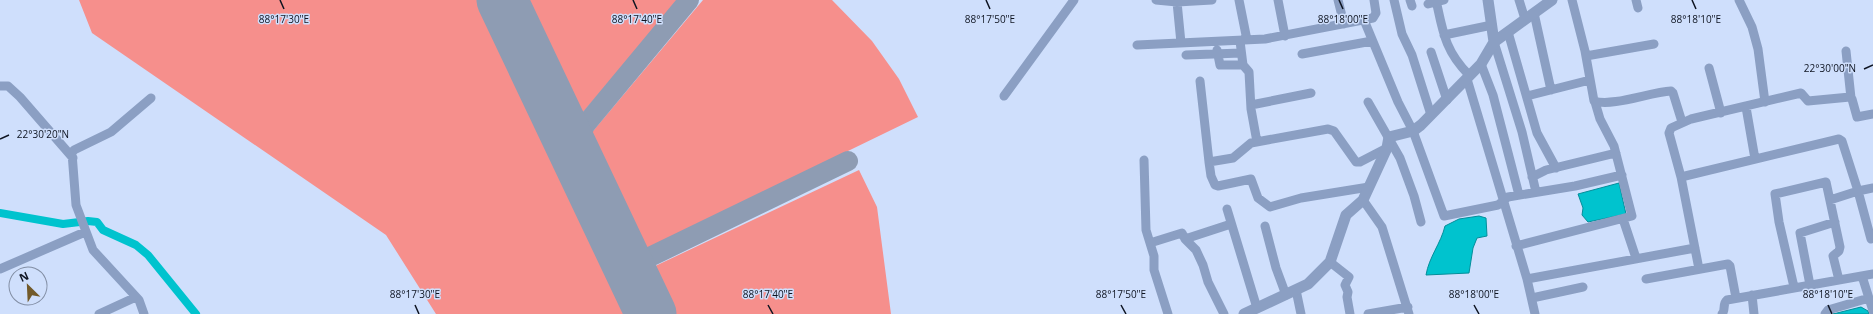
<svg xmlns="http://www.w3.org/2000/svg" width="1873" height="314" font-family="'Open Sans',sans-serif">
<rect width="100%" height="100%" fill="#cfdffc"/>
<path fill="#f68f8c" d="M79 0H488L638 314H436L386 235 92 33Z
M523 0H679L579 117Z
M703 0H832L872 41 899 79 918 117 642 251 588 137Z
M859 170 877 207 891 314H673L651 268Z"/>
<path fill="#00c3ce" stroke="#048e9a" d="M1619 183 1626 214 1588 222 1582 215 1583 208 1578 194Z
M1479 216 1486 218 1487 236 1477 238 1473 248 1469 273 1426 275C1429 257 1441 243 1445 226L1459 219Z
M1861 307 1868 311 1869 314H1833Z"/>
<g fill="none" stroke-linecap="round" stroke-linejoin="round">
<path stroke="#00c3ce" stroke-width="8" d="M0 213 63 224 88 221 97 222 103 230 136 245 148 255 196 314"/>
<path stroke="#8e9cb3" stroke-width="20" d="M561 125 582 126 586 124 689 0
M577 157C577 144 578 135 586 124
M629 267 848 161"/>
<path stroke="#8e9cb3" stroke-width="51" d="M502 0 651 314"/>
<path stroke="#8b9fc3" stroke-width="9" d="M1156 0 1177 2 1212 0
M1239 0 1247 40
M1278 0 1285 36
M1338 0 1344 24
M1394 0 1402 34 1412 55 1431 115
M1410 0 1412 6
M1436 0C1443 32 1445 51 1469 75
M1519 0 1525 19
M1572 0 1585 51 1594 101C1613 107 1650 92 1671 91L1673 93 1682 122
M1636 0 1638 8
M1739 0 1752 27 1758 49 1765 102
M1177 2 1181 43
M1428 4 1444 0
M1534 13 1551 90
M1364 20 1398 102 1413 131 1444 216 1498 205 1508 197 1575 186 1622 175
M1508 32 1537 133 1556 168
M1444 35 1492 25
M1240 41 1243 65 1249 72 1251 109 1257 142
M1494 42 1522 132 1536 192
M1137 45 1265 39 1373 18 1376 13 1374 0
M1217 50 1220 65H1243
M1846 51 1851 98
M1431 52 1447 100
M1302 54 1372 41
M1186 55 1241 53
M1586 56 1654 44
M1481 64 1493 95 1519 195
M1709 68 1721 113
M1467 79 1527 279 1535 314
M1200 81 1209 162
M0 86H8L20 97 73 158
M1004 96 1074 0
M1527 96 1590 80
M1368 102 1400 158 1414 196 1421 222
M1251 105 1311 93
M1746 107 1755 159
M1144 160 1146 230 1154 256V270L1168 314
M1532 177 1546 170 1616 153
M1681 177 1839 139 1842 141 1858 191 1873 188
M1369 187 1301 198 1270 207 1258 198 1251 179 1218 186 1215 185 1211 176 1209 162 1233 158 1251 143 1328 129 1334 131 1356 162H1360L1387 148
M1363 200 1382 227 1409 314
M1830 200 1858 191 1871 239
M1227 209 1257 308
M1623 219 1636 258
M1265 226 1276 268 1286 295
M1185 239 1231 224
M1150 243 1182 233 1185 239 1196 250 1203 265 1208 282 1224 314
M1516 246 1632 216 1614 146 1600 119 1595 102
M1330 262 1349 277 1345 285 1348 292 1347 297 1350 314
M0 269 85 232
M1699 269 1681 177 1669 133 1671 128 1691 119 1801 93 1808 101 1850 97 1852 99 1857 117 1873 114
M1862 276 1873 311
M1527 279 1695 248
M1646 279 1728 264 1730 266 1736 298
M1810 285 1800 233 1835 222
M1794 287 1779 222 1775 194 1826 182 1840 247 1839 251 1833 256 1839 280
M1296 290 1301 314
M1752 295 1754 314
M1532 298 1583 287
M99 314 136 297
M144 314 139 300 93 250 76 205 72 153 74 150 111 132 151 98
M1368 314 1408 307
M1722 314C1726 310 1722 304 1727 300L1873 274
M1825 314 1828 310 1869 298"/>
<path stroke="#8b9fc3" stroke-width="11" d="M1488 0 1494 42
M1244 314 1308 284 1330 262 1346 215 1363 200 1387 148 1389 137 1413 131 1421 125 1481 64 1494 42 1552 0"/>
</g>
<path fill="none" stroke="#0e1421" stroke-width="1.5" d="M280 0 284 9M633 0 637 9M986 0 990 9M1339 0 1343 9M1692 0 1696 9M1864 69 1873 65M0 139 9 135M415 305 419 314M768 305 773 314M1121 305 1126 314M1474 305 1479 314M1828 305 1832 314"/>
<g font-size="10" text-anchor="middle" fill="#0e1421" stroke="#cfdffc" stroke-width="3" stroke-linejoin="round" paint-order="stroke">
<text x="284" y="23">88°17'30"E</text>
<text x="637" y="23">88°17'40"E</text>
<text x="990" y="23">88°17'50"E</text>
<text x="1343" y="23">88°18'00"E</text>
<text x="1696" y="23">88°18'10"E</text>
<text x="1830" y="72">22°30'00"N</text>
<text x="43" y="138">22°30'20"N</text>
<text x="415" y="298">88°17'30"E</text>
<text x="768" y="298">88°17'40"E</text>
<text x="1121" y="298">88°17'50"E</text>
<text x="1474" y="298">88°18'00"E</text>
<text x="1828" y="298">88°18'10"E</text>
</g>
<g transform="translate(28 286) rotate(336)"><circle r="19" fill="#cfdffc" stroke="#828ea4"/>
<path d="M0-3L7 15L0 10L-7 15Z" fill="#725a2a"/>
<text y="-6" font-size="11" font-weight="bold" text-anchor="middle" fill="#0e1421">N</text>
</g>
</svg>
